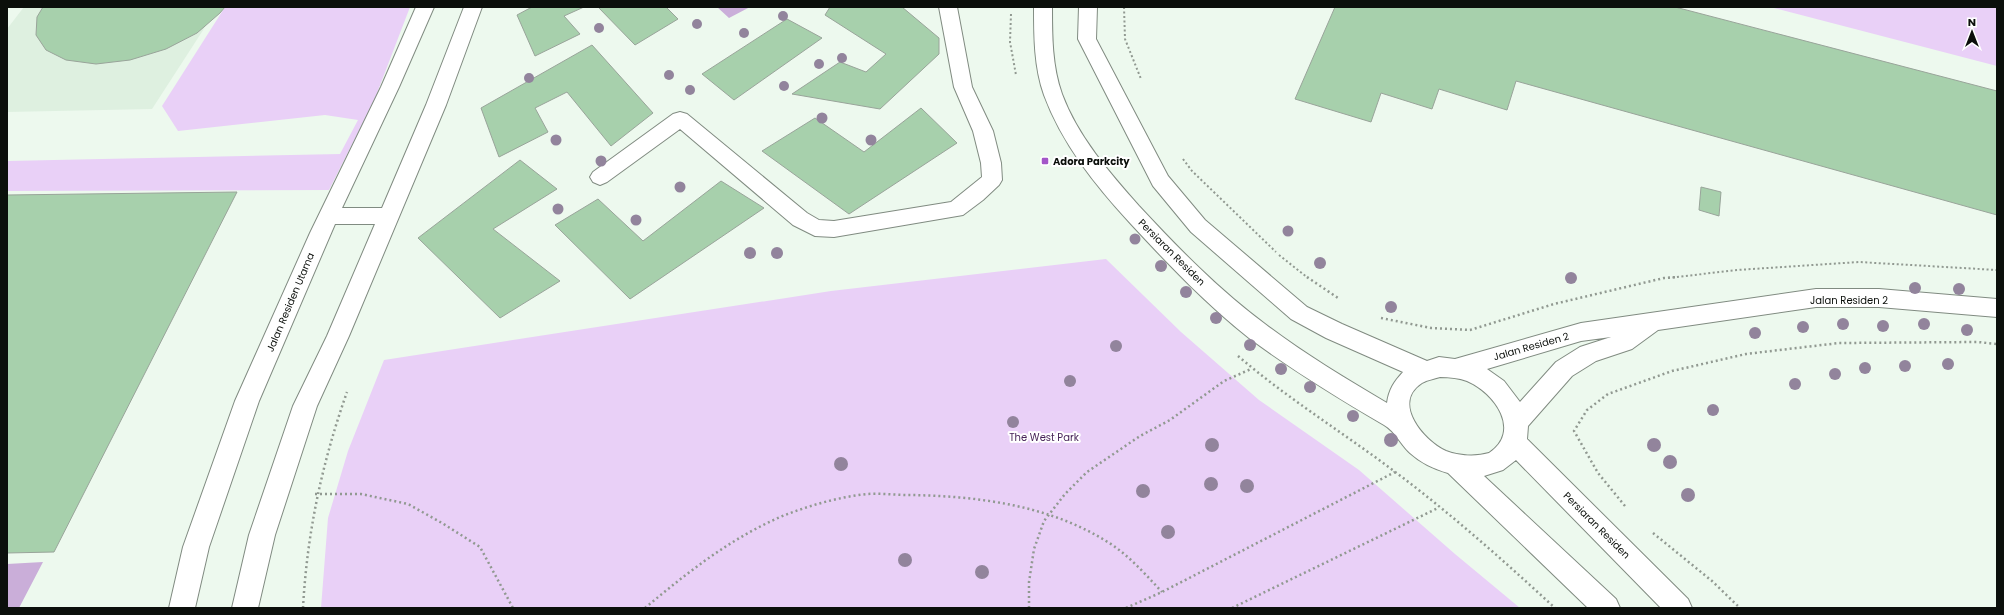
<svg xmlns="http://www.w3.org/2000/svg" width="2004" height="615" font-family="Poppins,sans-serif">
<rect width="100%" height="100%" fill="#edf9ee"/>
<path fill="#def0e0" d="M24 7H218L152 109 7 112V29Z"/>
<path fill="#e9d0f7" d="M225 7H410L374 101 329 190 7 191V161L340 154 358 120 325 115 178 131 162 106Z
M1770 7H1997V66Z
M1106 259 1181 332 1259 400 1359 470 1455 554 1520 608H321L328 518 348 451 384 360 831 291Z"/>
<path fill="#caaed9" d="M717 7H750L729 18Z
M43 562 19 608H7V564Z"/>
<path fill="#a7d0ac" stroke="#99a49a" d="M43 7H225L220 13 197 33 166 49 130 60 96 64 66 60 46 50 36 35 37 17Z
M532 7H584L564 16 580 34 535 56 517 15Z
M598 7H666L678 19 635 45Z
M830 7H902L939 38V54L880 109 792 94 840 62 866 72 886 54 825 15Z
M1335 7H1675L1997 91V215L1516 81 1507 110 1439 89 1432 109 1381 93 1371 122 1295 99Z
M787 19 822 38 734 100 702 74Z
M592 45 653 113 611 146 567 92 535 108 548 132 499 157 481 108Z
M921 108 957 143 849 214 762 151 815 118 864 152Z
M520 160 557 189 493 229 560 281 500 318 418 238Z
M721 181 764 208 630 299 555 225 598 199 643 241Z
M1701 187 1721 192 1719 216 1699 210Z
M237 192 54 552 7 553V195Z"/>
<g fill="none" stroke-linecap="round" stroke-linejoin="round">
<g stroke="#808b81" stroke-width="2">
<path id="minor" d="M416 7H434L399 87 342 208H382L426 105 464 7H482L446 105 349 336 317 406 275 535 258 608H232L249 535 293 406 327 336 375 224H335L259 401 209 547 195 608H169L183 547 235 401 310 233 381 87Z
M939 7H957L972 87 993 131 1001 163 1002 180 999 185 983 200 963 215 834 237 815 236 793 225 680 129 607 182 600 185 593 182 590 177 593 172 673 114 680 112 687 114 807 213 819 220 834 221 951 202 982 177 981 163 973 131 954 87Z
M1034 7H1052C1052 36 1052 66 1062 94 1078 137 1109 172 1139 206 1178 248 1219 290 1265 324 1303 353 1345 378 1387 403 1389 389 1394 382 1403 372L1326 338 1291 319 1191 232 1153 186 1078 39 1079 7H1097L1096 39 1168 176 1205 220 1307 307 1342 324 1427 361 1439 357 1455 359 1581 323 1816 289H1879L1997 299V317L1879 307H1816L1658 330 1632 349 1596 361 1572 376 1528 426 1527 439 1688 599 1692 608H1661L1516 460 1503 470 1484 476 1616 599 1620 608H1588L1448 473C1434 469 1421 463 1410 453 1400 444 1396 432 1384 425 1338 398 1292 370 1249 338 1206 304 1168 264 1131 224 1096 186 1062 144 1044 95 1034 67 1034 36 1034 7ZM1611 337 1580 347 1556 362 1520 402 1504 381 1487 369 1581 341ZM1440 377C1449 377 1459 378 1467 381 1495 393 1522 431 1489 453 1476 457 1459 456 1446 451 1424 441 1391 403 1422 383 1427 380 1434 379 1440 377Z"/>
</g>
<path stroke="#919991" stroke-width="2" stroke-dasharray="2 2.5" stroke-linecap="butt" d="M1124 7 1125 39 1141 79
M1011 14 1010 42 1016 75
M1183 159 1192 171 1276 252
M1279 255 1308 278
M1668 278 1737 270 1859 262 1997 270"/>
<path stroke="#919991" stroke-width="2.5" stroke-dasharray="2 3" stroke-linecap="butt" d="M1307 277 1338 298
M1381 318 1431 328 1470 330 1554 304 1664 278 1677 277
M1238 356C1287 398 1342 432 1394 471 1450 513 1503 560 1555 608
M315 494H361L408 504 442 523 480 547 513 608
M1625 506 1598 473 1574 431 1587 410 1608 394 1672 371 1746 354 1839 343 1978 342 1997 344
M1653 533 1712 581 1740 608
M303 608C307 533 322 463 347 392
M645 608C688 572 732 537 785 515 811 505 839 497 867 494 881 493 895 495 909 495 977 496 1048 505 1106 541 1128 554 1145 574 1162 592
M1029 608V582L1034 549 1044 521 1065 494 1087 472 1140 436 1170 420 1224 381 1251 369
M1126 608 1162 592 1395 472
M1232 608 1438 508"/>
<use href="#minor" fill="#fff" fill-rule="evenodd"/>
</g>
<g fill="#92849c">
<circle cx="783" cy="16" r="5"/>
<circle cx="697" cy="24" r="5"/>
<circle cx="599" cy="28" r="5"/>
<circle cx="744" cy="33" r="5"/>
<circle cx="842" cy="58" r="5"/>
<circle cx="819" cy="64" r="5"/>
<circle cx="669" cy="75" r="5"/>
<circle cx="529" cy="78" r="5"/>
<circle cx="784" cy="86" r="5"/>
<circle cx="690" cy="90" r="5"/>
<circle cx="822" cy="118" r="5.5"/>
<circle cx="556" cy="140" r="5.5"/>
<circle cx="871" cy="140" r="5.5"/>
<circle cx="601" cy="161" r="5.5"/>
<circle cx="680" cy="187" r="5.5"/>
<circle cx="558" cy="209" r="5.5"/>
<circle cx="636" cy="220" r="5.5"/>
<circle cx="1288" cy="231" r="5.5"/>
<circle cx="1135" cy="239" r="5.5"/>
<circle cx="750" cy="253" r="6"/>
<circle cx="777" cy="253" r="6"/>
<circle cx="1320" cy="263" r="6"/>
<circle cx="1161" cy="266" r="6"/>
<circle cx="1571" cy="278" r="6"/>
<circle cx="1915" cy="288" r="6"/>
<circle cx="1959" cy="289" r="6"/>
<circle cx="1186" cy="292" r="6"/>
<circle cx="1391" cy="307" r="6"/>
<circle cx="1216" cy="318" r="6"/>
<circle cx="1843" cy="324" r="6"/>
<circle cx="1924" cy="324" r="6"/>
<circle cx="1883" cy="326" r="6"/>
<circle cx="1803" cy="327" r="6"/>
<circle cx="1967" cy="330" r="6"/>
<circle cx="1755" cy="333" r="6"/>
<circle cx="1250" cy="345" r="6"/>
<circle cx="1116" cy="346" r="6"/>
<circle cx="1948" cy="364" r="6"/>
<circle cx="1905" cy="366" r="6"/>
<circle cx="1865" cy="368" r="6"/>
<circle cx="1281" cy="369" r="6"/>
<circle cx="1835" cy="374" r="6"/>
<circle cx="1070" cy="381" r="6"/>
<circle cx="1795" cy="384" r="6"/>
<circle cx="1310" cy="387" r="6"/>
<circle cx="1713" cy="410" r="6"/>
<circle cx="1353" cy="416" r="6"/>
<circle cx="1013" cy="422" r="6"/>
<circle cx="1391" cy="440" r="7"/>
<circle cx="1212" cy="445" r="7"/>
<circle cx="1654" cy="445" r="7"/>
<circle cx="1670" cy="462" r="7"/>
<circle cx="841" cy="464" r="7"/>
<circle cx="1211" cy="484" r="7"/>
<circle cx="1247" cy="486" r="7"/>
<circle cx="1143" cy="491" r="7"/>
<circle cx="1688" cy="495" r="7"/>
<circle cx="1168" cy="532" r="7"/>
<circle cx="905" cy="560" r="7"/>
<circle cx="982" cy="572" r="7"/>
</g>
<rect fill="#a356c8" stroke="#fff" stroke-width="1.5" x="1041" y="157" width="8" height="8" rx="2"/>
<g text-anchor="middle" stroke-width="4" stroke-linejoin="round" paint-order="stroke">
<g font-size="10" font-weight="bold" fill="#0b0f0b" stroke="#fff" text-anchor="start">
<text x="1053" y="165">Adora Parkcity</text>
</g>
<g font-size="10" fill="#0b0f0b" stroke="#fff">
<text transform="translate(1172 252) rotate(45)" y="4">Persiaran Residen</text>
<text x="1849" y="304">Jalan Residen 2</text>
<text transform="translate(290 302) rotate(-67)" y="4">Jalan Residen Utama</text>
<text transform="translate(1531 346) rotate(-16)" y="4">Jalan Residen 2</text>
<text transform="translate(1597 525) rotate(45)" y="4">Persiaran Residen</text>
</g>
<g font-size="10" fill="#472458" stroke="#fff">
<text x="1044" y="441">The West Park</text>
</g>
</g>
<rect width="2004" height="615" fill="none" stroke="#0b0f0b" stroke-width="16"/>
<g transform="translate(1972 32)" stroke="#ffffff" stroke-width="3" paint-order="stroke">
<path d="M0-3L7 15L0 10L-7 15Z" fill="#0b0f0b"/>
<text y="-6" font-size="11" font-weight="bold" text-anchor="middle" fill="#0b0f0b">N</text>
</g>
</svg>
